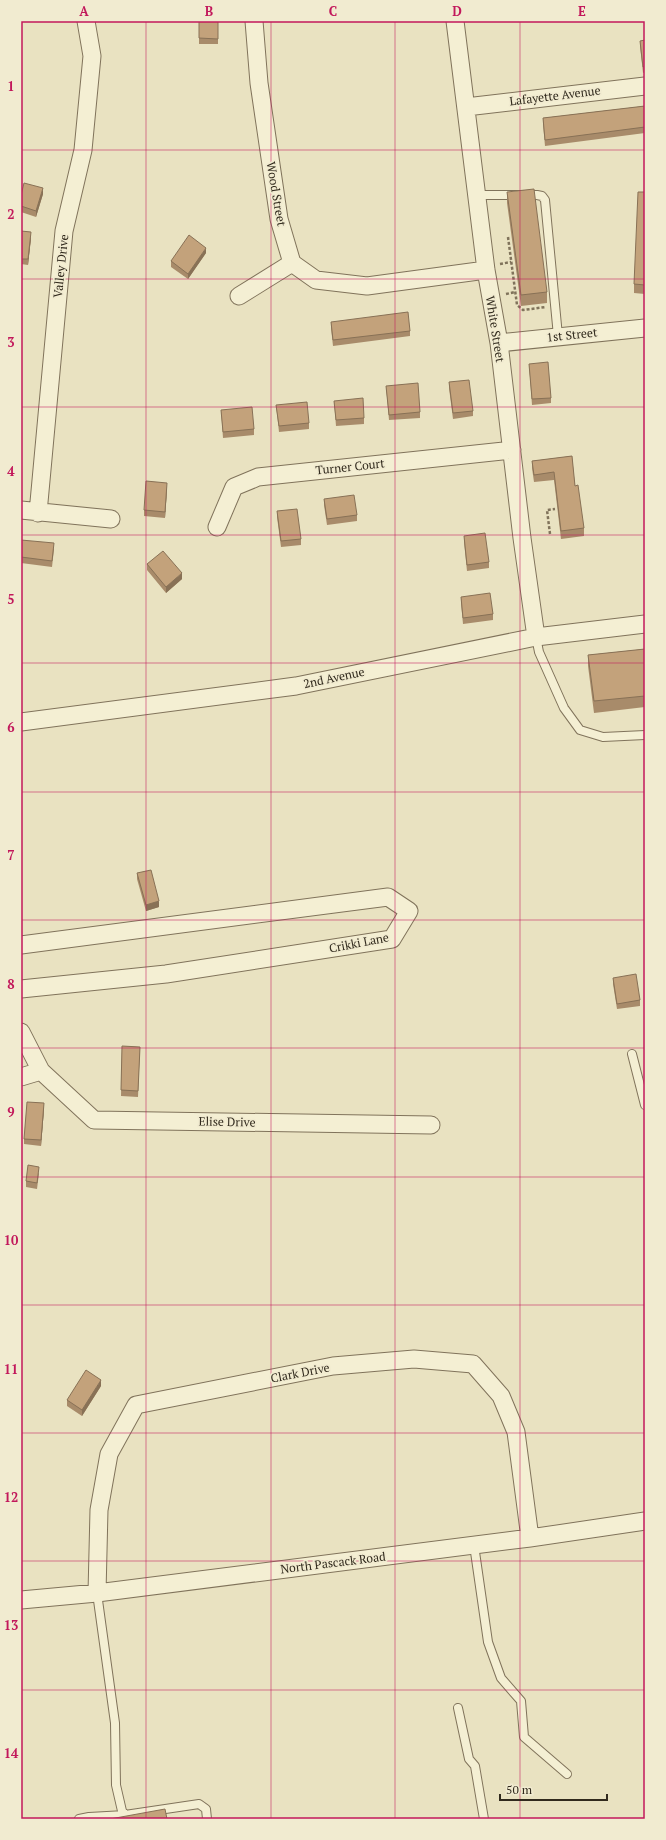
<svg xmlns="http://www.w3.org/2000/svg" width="666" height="1840" font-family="'PT Serif',serif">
<rect width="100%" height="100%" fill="#e9e2c1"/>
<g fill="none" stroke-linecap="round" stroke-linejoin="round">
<g stroke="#80735b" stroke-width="10">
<path id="service" d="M476 195H537L542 196 545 200 558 336
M536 637 539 652 564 708 580 730 603 737 645 735
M632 1054 645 1105
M474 1545 488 1642 501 1678 521 1701 524 1737 567 1774
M97 1593 115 1723 116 1785 122 1811 125 1815
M458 1708 469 1759 475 1766 484 1819
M79 1819 89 1817 125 1815 199 1804 206 1809 207 1819"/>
</g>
<g stroke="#80735b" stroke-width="19">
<path id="minor" d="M254 21 259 83 279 219 292 263 316 280 367 286 486 270
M455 21 486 270 499 343 522 538 536 637
M466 107 645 86
M239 296 292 263
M499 343 645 328
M21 510 111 519
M38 513 64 231 83 150 92 56 86 21
M217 527 234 487 258 477 512 450
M21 722 296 686 536 637 645 624
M21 945 388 897 409 911 392 939 166 974 21 989
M21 1032 41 1071 94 1120 431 1125
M21 1077 41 1071
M97 1593 99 1510 109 1454 136 1405 333 1366 414 1359 473 1364 501 1396 516 1432 530 1538
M21 1600 97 1593 530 1538 645 1521"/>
</g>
<path stroke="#80735b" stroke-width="2.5" stroke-dasharray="3 2" stroke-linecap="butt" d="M508 237 517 305 523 310 546 307
M500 264 511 262
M506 294 515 292
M550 534 547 510 555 509"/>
<use href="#service" stroke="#f4efd3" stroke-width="8"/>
<use href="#minor" stroke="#f4efd3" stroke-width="17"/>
</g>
<path fill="#a88b6a" d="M199 21H218V44H199Z
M645 40V72L643 73 640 46V41Z
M645 106V133L545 146 543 124V118Z
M507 192 547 292V303L521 306 507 203Z
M645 192V294L634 293V284Z
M43 194 36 217 21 212V195Z
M21 231 31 238 28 265 21 264Z
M206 253 188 279 171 267V261Z
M331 322 410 331V336L333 346 331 328Z
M529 364 551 398V403L532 405Z
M449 382 473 411V416L453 419 449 388Z
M386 386 420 412V418L389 420Z
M334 401 364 418V424L336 426Z
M276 405 309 423V429L279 432Z
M221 410 254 429V435L223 438Z
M572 456 575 486 584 528V536L561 539 554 480 534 482 532 468V461Z
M167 489 165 518 144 516V510Z
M324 499 357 515V521L327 525 324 505Z
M277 511 301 539V545L281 547 277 517Z
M464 536 489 562V568L467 571 464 542Z
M21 540 54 549 52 567 21 563Z
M147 564 182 579 166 593 147 570Z
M461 597 493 614V620L463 624 461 603Z
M645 649V707L594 713 588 666V655Z
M137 873 159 907 146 911 137 879Z
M613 978 640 1000V1006L617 1009 613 984Z
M122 1046 140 1047 138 1097 121 1096Z
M44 1109 41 1146 24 1144V1139Z
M39 1173 37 1189 26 1187V1181Z
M101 1386 82 1416 67 1406V1400Z"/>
<path fill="#887156" d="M43 188V194L36 217V211Z
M31 232V238L28 265V259Z
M206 248V253L188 279V274Z
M167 483V489L165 518V512Z
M182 573V579L166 593V587Z
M159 901V907L146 911V905Z
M44 1103V1109L41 1146V1140Z
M101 1380V1386L82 1416V1410Z"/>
<path fill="#c3a27b" stroke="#887156" d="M199 21H218V39L199 38Z
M645 40V66L643 67 640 41Z
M645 106V127L545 140 543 118Z
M24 183 43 188 36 211 21 206V195Z
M534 189 547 292 521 295 507 192Z
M638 192H645V285L634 284Z
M21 231 31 232 28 259H21Z
M189 235 206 248 188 274 171 261Z
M408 312 410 331 333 340 331 322Z
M548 362 551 398 532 399 529 364Z
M469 380 473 411 453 413 449 382Z
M418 383 420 412 389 415 386 386Z
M363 398 364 418 336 420 334 401Z
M307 402 309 423 279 426 276 405Z
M252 407 254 429 223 432 221 410Z
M572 456 575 486 578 485 584 528 561 531 554 472 534 475 532 461Z
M146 481 167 483 165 512 144 510Z
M354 495 357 515 327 519 324 499Z
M297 509 301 539 281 541 277 511Z
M485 533 489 562 467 565 464 536Z
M21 540 54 543 52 561 21 557Z
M163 551 182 573 166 587 147 564Z
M490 593 493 614 463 618 461 597Z
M645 649V696L594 701 588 655Z
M151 870 159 901 146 905 137 873Z
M636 974 640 1000 617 1004 613 978Z
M122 1046 140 1047 138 1091 121 1090Z
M27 1102 44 1103 41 1140 24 1139Z
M28 1165 39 1167 37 1183 26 1181Z
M86 1370 101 1380 82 1410 67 1400Z
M165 1809 167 1819H110Z"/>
<path fill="none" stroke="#c2185b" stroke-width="1" stroke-opacity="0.55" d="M146 21V1819M271 21V1819M395 21V1819M520 21V1819M21 150H645M21 279H645M21 407H645M21 535H645M21 663H645M21 792H645M21 920H645M21 1048H645M21 1177H645M21 1305H645M21 1433H645M21 1561H645M21 1690H645"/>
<g text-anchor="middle" stroke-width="3.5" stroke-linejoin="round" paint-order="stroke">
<g font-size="12" fill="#312a1d" stroke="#f1ebd0">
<text transform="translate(555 96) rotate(-7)" y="4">Lafayette Avenue</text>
<text transform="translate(276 194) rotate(80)" y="4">Wood Street</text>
<text transform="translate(61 266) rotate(-84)" y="4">Valley Drive</text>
<text transform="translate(495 329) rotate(81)" y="4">White Street</text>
<text transform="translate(572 335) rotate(-6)" y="4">1st Street</text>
<text transform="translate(350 467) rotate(-6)" y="4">Turner Court</text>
<text transform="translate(334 678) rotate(-12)" y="4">2nd Avenue</text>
<text transform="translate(359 943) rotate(-11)" y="4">Crikki Lane</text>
<text transform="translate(227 1122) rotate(1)" y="4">Elise Drive</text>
<text transform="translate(300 1373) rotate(-11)" y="4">Clark Drive</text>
<text transform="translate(333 1563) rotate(-7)" y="4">North Pascack Road</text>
</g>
</g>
<rect width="666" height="1840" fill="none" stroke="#f1ebd0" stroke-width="44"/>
<path d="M500 1794v6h107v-6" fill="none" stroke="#312a1d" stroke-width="2"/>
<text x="506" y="1794" font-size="12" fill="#312a1d" stroke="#f1ebd0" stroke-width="3" paint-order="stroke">50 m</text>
<rect x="22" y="22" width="622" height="1796" fill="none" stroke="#c2185b" stroke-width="1.5"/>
<g font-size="13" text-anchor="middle" font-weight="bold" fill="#c2185b">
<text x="84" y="16">A</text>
<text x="209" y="16">B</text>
<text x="333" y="16">C</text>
<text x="457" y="16">D</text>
<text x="582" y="16">E</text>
<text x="11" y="91">1</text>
<text x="11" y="219">2</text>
<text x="11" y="347">3</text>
<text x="11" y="476">4</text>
<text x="11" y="604">5</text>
<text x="11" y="732">6</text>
<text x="11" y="860">7</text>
<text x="11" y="989">8</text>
<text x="11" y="1117">9</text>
<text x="11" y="1245">10</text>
<text x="11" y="1374">11</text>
<text x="11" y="1502">12</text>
<text x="11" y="1630">13</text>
<text x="11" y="1758">14</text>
</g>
</svg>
